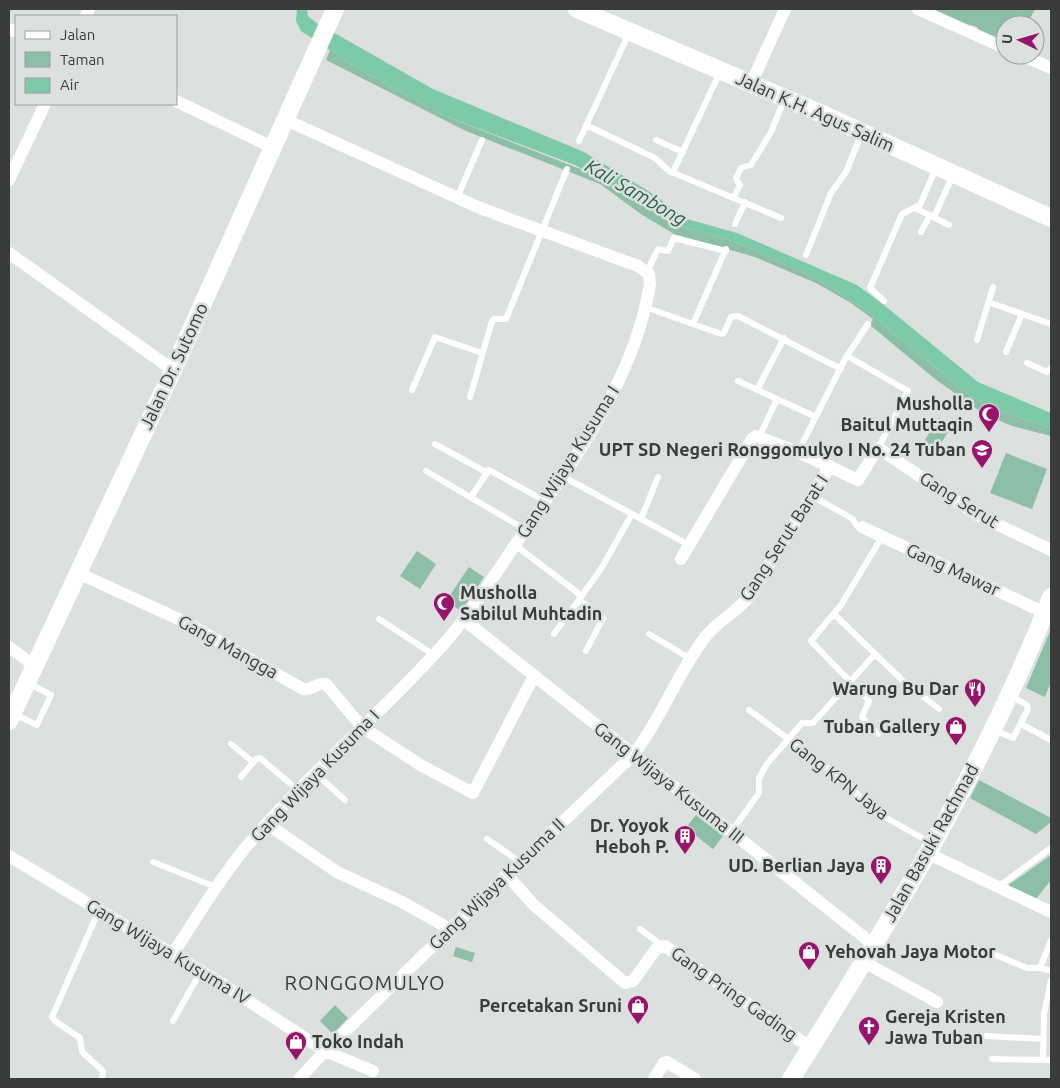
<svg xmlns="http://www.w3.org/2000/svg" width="1060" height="1088" font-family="Ubuntu,sans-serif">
<rect width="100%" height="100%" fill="#dce0de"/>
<path fill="#8dbea8" d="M926 9H1035L1027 25H1005V42L979 32 977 27 971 25 967 27Z
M330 50 357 68 445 116 588 172 675 225 736 242 813 277 842 294 869 313 970 396 1006 413 1051 428V436L1012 426 984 414 935 379 870 325 873 319 851 303 818 284 755 257 674 234 641 214 600 184 466 131 326 60Z
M939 418 952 426 936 451 923 443Z
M1006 453 1047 469 1032 509 990 493Z
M417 551 436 564 420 589 400 576Z
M469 567 484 577 461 611 446 601Z
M1051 629V682L1045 697 1026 688Z
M979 780 1051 818V822L1036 834 970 798Z
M696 815 723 836 713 849 686 828Z
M1051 855V880L1036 899 1007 886Z
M456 947 475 953 472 962 453 956Z
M335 1005 348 1018 333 1034 320 1021Z"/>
<path fill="#7ccaa8" d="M297 9H307L308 16 315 22 433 89 584 152 650 192 687 219 737 233 857 285 884 305 978 382 1051 413V428L1006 413 970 396 869 313 842 294 813 277 736 242 675 225 623 192 575 165 445 116 357 68 301 31 296 21Z"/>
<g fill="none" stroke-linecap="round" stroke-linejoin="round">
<path stroke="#fff" stroke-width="6" d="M586 125 655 158 669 171 781 218
M656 140 683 152
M579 141 629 33
M673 172 720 72
M734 197 740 185 736 179 741 168 751 165 771 132 784 100
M457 198 482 140
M915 208 949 225
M934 217 953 175
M735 224 745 202
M921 232 930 215
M806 255 831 193 846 172 861 135
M647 272 658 249 668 251 674 238 726 251
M884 301 870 288 902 214 920 205 936 168
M988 302 1051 324
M645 307 721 334 724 333 731 317 738 316 841 369
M693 324 726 249
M977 340 993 287
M1006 352 1022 314
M847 356 908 391 878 448
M1027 363 1047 372 1051 368
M738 381 816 417
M412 390 435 337 482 353
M757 390 784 338
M470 397 492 321 494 319H506L567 169
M759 437 777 399
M435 444 486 472
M798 452 845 359 868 324
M426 471 526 530
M562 476 689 545
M812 496 853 519 856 525 862 527
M471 497 489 470 545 501
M641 519 658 477
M515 545 582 596
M579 600 603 618 586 651
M834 614 902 680 939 709
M379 619 434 655
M554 634 601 569 632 514
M649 634 691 659
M749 710 825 766 883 816 931 843
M14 714 37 725 51 695 28 683
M1021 724 1051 740
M994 730 1013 738 1028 709 1027 705 1011 696
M878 734 862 717 869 701 811 641 841 605 882 537
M231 744 253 762
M315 773 345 800
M241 777 256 759 260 758 298 790
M731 832 759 793V778L767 764 802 723H813L875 654
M487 839 520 862
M153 862 216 887
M998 887 1051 848
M99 910 52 1017 55 1021 80 1038 82 1052 103 1071 102 1079
M640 929 663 946
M986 951 1027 968H1040L1051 971
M1040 968 1051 940
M173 1021 201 971
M986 1036 1043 1039
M992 1059 1051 1060
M1043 1060 1044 1014 1051 980"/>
<path stroke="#fff" stroke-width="12" d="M918 9 1005 48
M86 16 89 9
M9 29 16 32
M1021 55 1051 68
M751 84 785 9
M176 101 274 148
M9 180 45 104
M9 253 173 370
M862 527 1045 613
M681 559 752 439 756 436 798 452 858 480 878 448 977 515 1051 550
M78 573 185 622 303 689C312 691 317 682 326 684L362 727 422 766 473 793 534 676
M464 620 874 945
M9 647 35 666
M267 824 337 872 402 902 450 929
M927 853 1051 912
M9 856 224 985 325 1051 373 1071
M506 874 534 905 625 983 633 981 656 949 665 946 811 1048
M173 953C197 918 219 879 246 847 307 775 379 716 442 646 470 615 492 579 515 545 570 465 634 383 650 284L649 274 638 266 480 208 286 120
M864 962 937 1002
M299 1079 325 1051 450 929 633 755C662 718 677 673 706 636 719 620 739 611 751 594L830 466
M654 1079 664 1063 667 1062 695 1079"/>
<path stroke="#fff" stroke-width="18" d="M577 9 822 114 1051 218
M9 721 173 370 335 9
M791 1079C888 925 985 768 1051 597"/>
</g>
<defs>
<g id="mosque-pin" transform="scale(1.125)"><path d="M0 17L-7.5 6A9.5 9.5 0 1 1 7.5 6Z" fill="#96146b" stroke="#dce0de"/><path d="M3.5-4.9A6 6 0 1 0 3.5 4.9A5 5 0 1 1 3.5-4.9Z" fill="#fff"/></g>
<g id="school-pin" transform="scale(1.125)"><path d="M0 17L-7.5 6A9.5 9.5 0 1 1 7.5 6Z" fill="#96146b" stroke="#dce0de"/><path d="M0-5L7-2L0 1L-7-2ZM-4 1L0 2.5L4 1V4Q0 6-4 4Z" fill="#fff"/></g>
<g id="restaurant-pin" transform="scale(1.125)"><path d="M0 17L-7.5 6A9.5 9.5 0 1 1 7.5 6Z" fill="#96146b" stroke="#dce0de"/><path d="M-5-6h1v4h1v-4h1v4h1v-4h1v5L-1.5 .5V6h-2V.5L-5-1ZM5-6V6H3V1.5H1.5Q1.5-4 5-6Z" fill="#fff"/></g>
<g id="shop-pin" transform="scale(1.125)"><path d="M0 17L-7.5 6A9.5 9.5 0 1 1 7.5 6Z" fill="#96146b" stroke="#dce0de"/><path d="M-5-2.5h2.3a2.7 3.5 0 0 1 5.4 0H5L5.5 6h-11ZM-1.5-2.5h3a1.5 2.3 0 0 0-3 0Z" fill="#fff"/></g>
<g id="building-pin" transform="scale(1.125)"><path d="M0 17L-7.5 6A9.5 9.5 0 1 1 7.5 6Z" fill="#96146b" stroke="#dce0de"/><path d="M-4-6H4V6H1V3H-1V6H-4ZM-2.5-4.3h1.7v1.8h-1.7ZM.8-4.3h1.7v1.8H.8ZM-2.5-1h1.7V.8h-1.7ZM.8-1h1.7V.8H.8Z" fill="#fff"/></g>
<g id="church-pin" transform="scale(1.125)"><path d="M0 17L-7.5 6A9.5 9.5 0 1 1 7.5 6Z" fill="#96146b" stroke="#dce0de"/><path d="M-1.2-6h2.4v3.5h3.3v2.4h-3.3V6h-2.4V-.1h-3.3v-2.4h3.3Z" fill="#fff"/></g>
</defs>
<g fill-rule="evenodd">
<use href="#mosque-pin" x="989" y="414"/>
<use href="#school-pin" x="982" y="450"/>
<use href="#mosque-pin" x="444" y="603"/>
<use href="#restaurant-pin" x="975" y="689"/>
<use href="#shop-pin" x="956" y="727"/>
<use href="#building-pin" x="685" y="836"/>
<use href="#building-pin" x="881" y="866"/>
<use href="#shop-pin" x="809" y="952"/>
<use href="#shop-pin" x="638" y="1006"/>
<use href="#church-pin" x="869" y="1027"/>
<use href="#shop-pin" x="296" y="1042"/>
</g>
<g text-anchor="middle" stroke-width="5" stroke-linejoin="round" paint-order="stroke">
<g font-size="18" fill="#3a3c3b" stroke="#dce0de">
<text transform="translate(815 112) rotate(24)" y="6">Jalan K.H. Agus Salim</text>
<text transform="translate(174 366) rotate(-65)" y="6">Jalan Dr. Sutomo</text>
<text transform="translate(568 462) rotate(-58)" y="6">Gang Wijaya Kusuma I</text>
<text transform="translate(959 500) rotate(32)" y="6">Gang Serut</text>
<text transform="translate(784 538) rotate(-57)" y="6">Gang Serut Barat I</text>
<text transform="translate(953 570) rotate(25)" y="6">Gang Mawar</text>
<text transform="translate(228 647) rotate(29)" y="6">Gang Mangga</text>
<text transform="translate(315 776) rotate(-46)" y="6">Gang Wijaya Kusuma I</text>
<text transform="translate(839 779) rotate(38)" y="6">Gang KPN Jaya</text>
<text transform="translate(669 783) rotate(38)" y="6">Gang Wijaya Kusuma III</text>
<text transform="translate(931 843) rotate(-61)" y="6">Jalan Basuki Rachmad</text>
<text transform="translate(497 884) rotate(-44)" y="6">Gang Wijaya Kusuma II</text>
<text transform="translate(168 952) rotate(31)" y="6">Gang Wijaya Kusuma IV</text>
<text transform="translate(734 994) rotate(35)" y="6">Gang Pring Gading</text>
</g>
<g font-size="18" font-weight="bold" fill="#3a3c3b" stroke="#dce0de" text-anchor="end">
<text x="973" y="410">Musholla<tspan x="973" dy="21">Baitul Muttaqin</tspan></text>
<text x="966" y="456">UPT SD Negeri Ronggomulyo I No. 24 Tuban</text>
<text x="460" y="599" text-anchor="start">Musholla<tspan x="460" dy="21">Sabilul Muhtadin</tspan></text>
<text x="959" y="695">Warung Bu Dar</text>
<text x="940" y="733">Tuban Gallery</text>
<text x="669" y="832">Dr. Yoyok<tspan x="669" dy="21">Heboh P.</tspan></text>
<text x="865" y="872">UD. Berlian Jaya</text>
<text x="825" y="958" text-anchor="start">Yehovah Jaya Motor</text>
<text x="622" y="1012">Percetakan Sruni</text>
<text x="885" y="1023" text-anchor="start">Gereja Kristen<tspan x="885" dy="21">Jawa Tuban</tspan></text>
<text x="312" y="1048" text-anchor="start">Toko Indah</text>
</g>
<g font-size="19" font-style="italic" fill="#26624b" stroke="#dce0de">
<text transform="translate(636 192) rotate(30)" y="7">Kali Sambong</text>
</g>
<g font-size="20" letter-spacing="1" fill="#3a3c3b" stroke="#dce0de">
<text x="365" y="990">RONGGOMULYO</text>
</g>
</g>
<rect width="1060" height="1088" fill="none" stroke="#3a3c3b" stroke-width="20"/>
<rect x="15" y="15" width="162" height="90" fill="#dce0de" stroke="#9b9e9d"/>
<rect x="25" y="31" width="25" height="8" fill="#ffffff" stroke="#9b9e9d"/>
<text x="60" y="40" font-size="15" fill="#3a3c3b">Jalan</text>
<rect x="25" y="52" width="25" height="15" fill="#8dbea8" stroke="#9b9e9d"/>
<text x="60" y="65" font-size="15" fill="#3a3c3b">Taman</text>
<rect x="25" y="78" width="25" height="15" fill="#7ccaa8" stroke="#9b9e9d"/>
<text x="60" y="90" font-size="15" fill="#3a3c3b">Air</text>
<g transform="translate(1020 40) rotate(275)"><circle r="24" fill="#dce0de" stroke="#9b9e9d"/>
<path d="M0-4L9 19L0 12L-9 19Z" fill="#96146b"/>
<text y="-8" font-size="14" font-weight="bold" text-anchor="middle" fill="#3a3c3b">U</text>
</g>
</svg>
